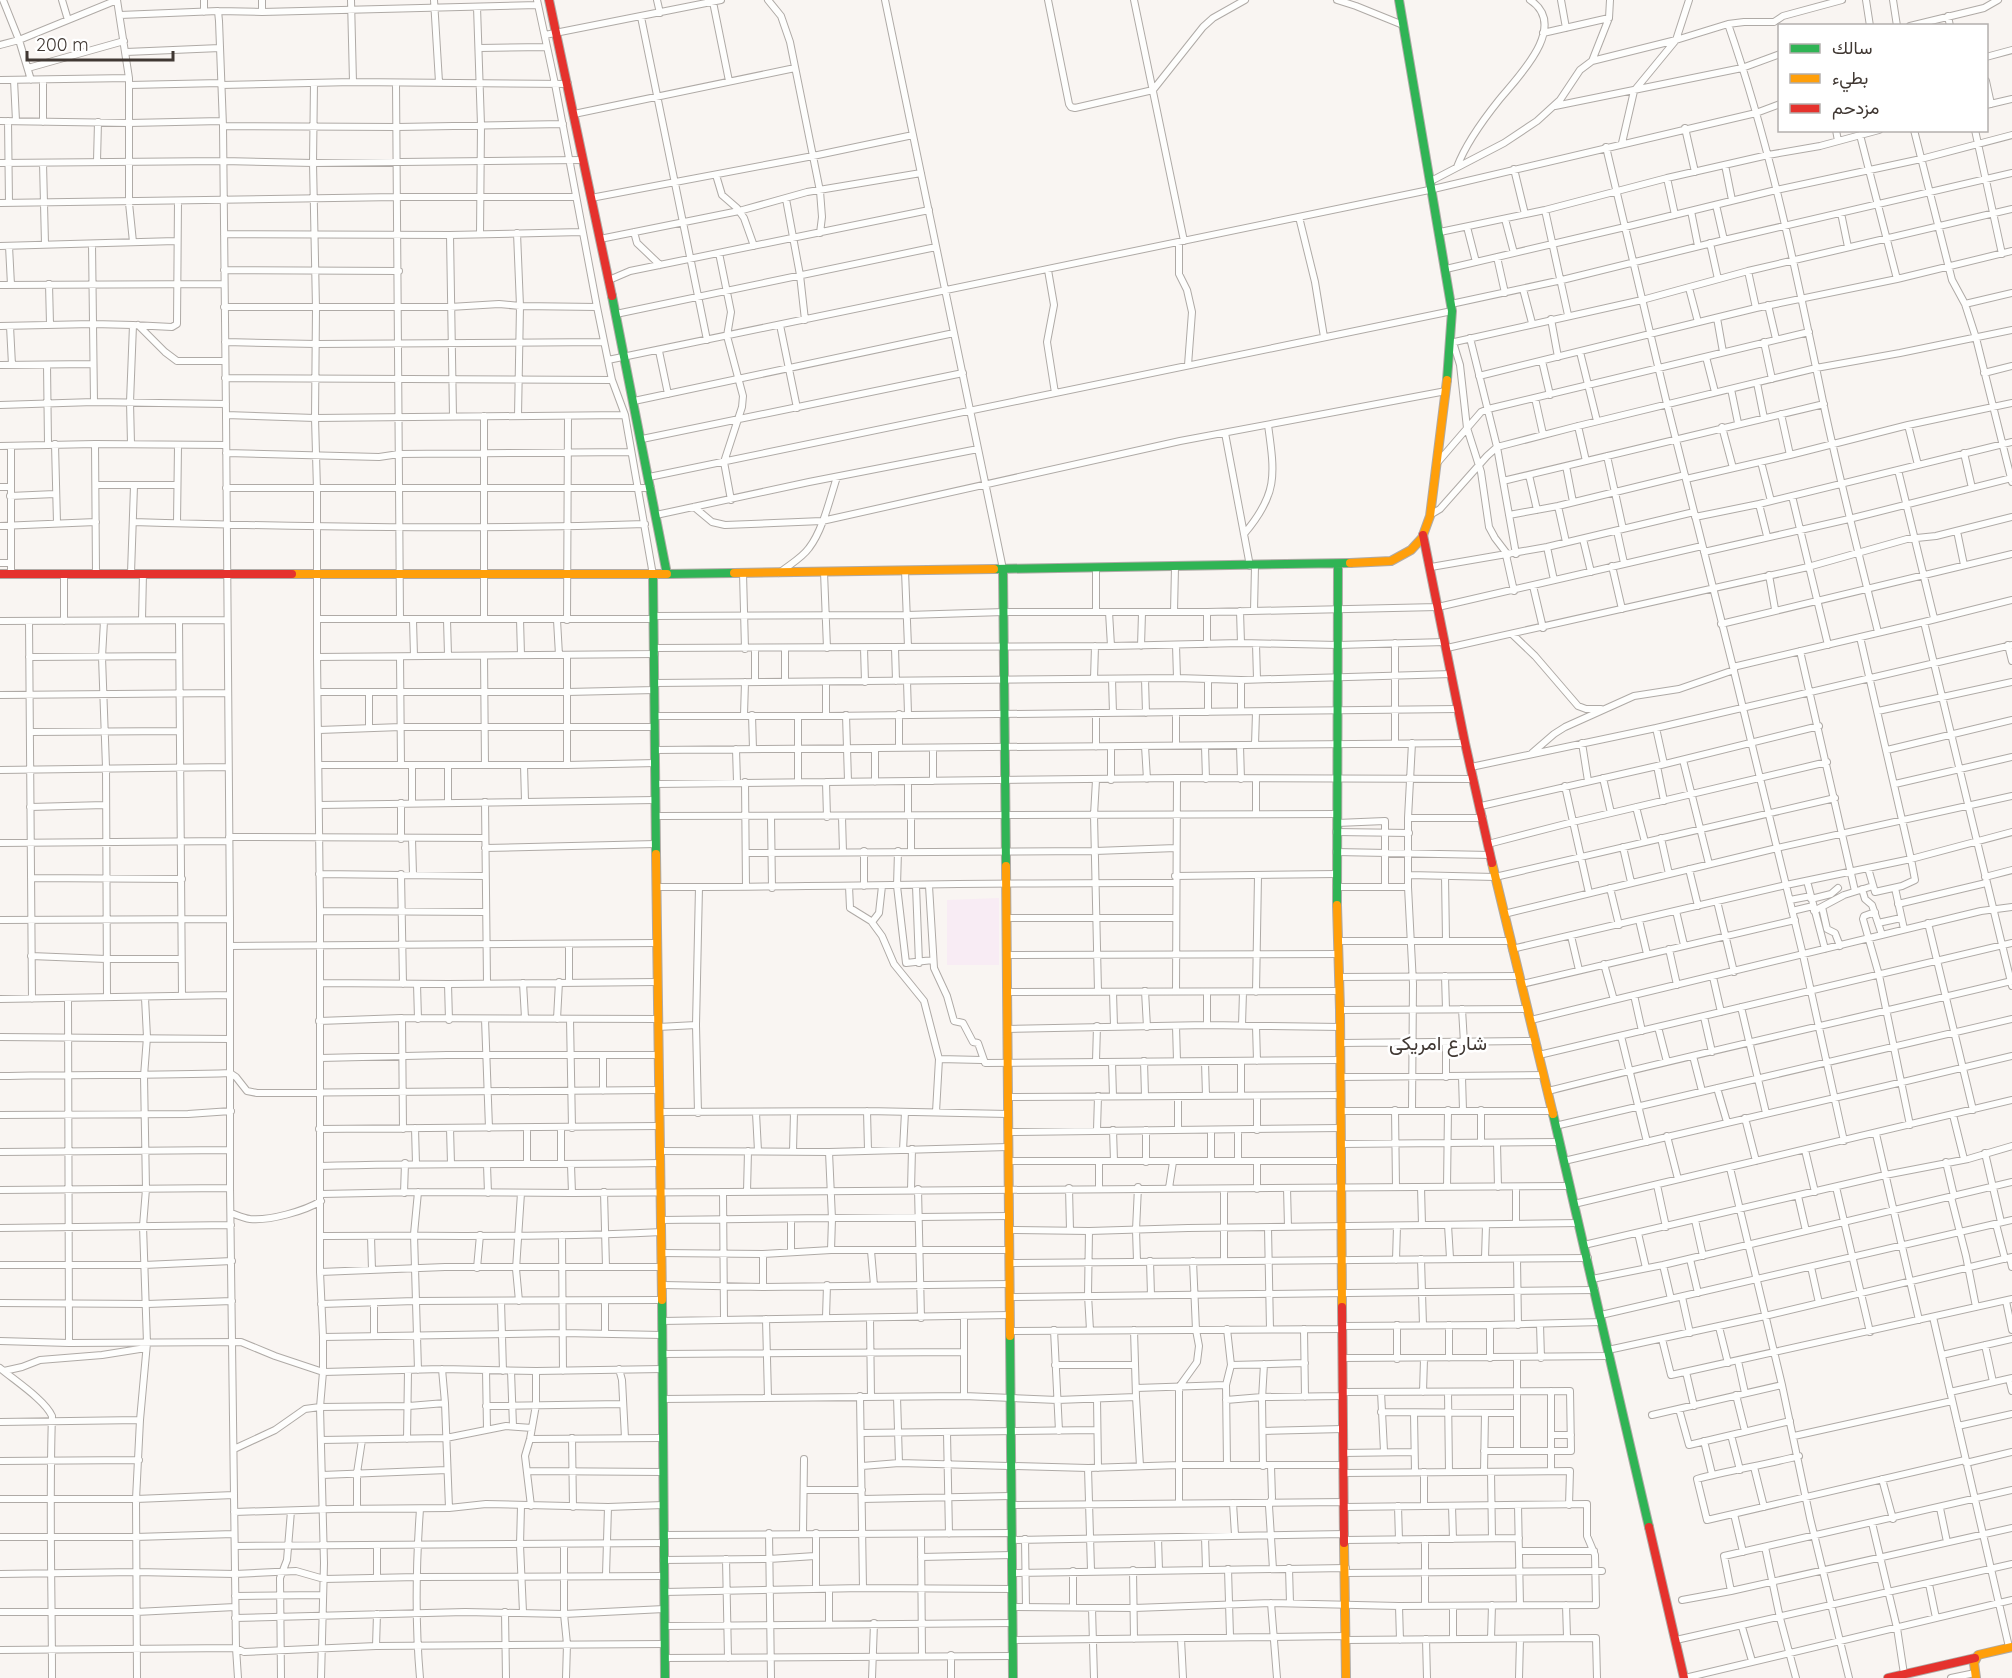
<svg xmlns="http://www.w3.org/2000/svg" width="2012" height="1678" font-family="Quicksand,Vazirmatn,sans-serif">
<rect width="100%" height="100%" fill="#f9f5f2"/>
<path fill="#f8ecf4" d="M999 898V965H947V900Z"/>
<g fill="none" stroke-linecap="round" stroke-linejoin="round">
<g stroke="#afaaa6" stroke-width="8">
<path id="street" d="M3 0 19 40 31 80
M62 0 68 20
M204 0V12
M262 0V12
M351 0 353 82
M434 0 439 82
M537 0 555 84 597 307 612 380 625 415 653 575
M657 0 660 13
M768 0 781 16 790 42 820 191 822 217 820 233
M885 0 1003 569
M1048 0 1069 104 1071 107 1075 108 1153 90 1203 27 1213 18 1245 0
M1134 0 1184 241
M1337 0 1356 6 1403 25
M1561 0 1566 28
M1866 0 1870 26
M1893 0 1897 26
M713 2 729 81
M477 7 481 125 480 234
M218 11 262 12 538 5
M120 15 218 11 219 21 223 126 226 415 230 919V1188L236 1648 238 1678
M1948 16 1950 26
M641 17 707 340
M1728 24C1772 150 1798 281 1825 411 1841 485 1860 559 1878 632
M1910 26 1984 8 1998 0
M1543 33 1609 18
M545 35 721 0
M0 45 19 40 117 0
M479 48 547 47
M126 52 220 48
M1986 57 2012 50
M1592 61 1609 18 1610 0
M28 68 124 41
M129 78V203L133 242
M0 80 129 78 117 0
M14 80 16 121
M43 80V122
M1986 81 1991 104
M314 83 313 163 316 308 315 418 317 490V657L320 911V1272L323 1337V1372L320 1407 324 1563 321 1678
M396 83 400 619
M129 85 221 83
M221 85 353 82 568 84
M1986 105 2012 99
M1555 106 1742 68 1780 54
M574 114 795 68
M0 121 129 123 222 121
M8 121 9 203
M223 126 397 127 563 124
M1685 128 1695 172
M1836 130 1838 141
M1914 130 1952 280 1965 304 1976 338 2012 482
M1975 130 2002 254
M1860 135 1897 279
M1622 143 1634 91 1676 40 1689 0
M1606 147 1667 404 1733 667
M97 161 98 122
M0 163 223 161 313 163 583 160
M43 163 45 244
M1725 165 1732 200
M1457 167C1466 143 1483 120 1499 100 1517 78 1570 26 1530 0
M1514 169 1525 214
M716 175 722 195 737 208 744 218 754 246
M1667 178 1675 215
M1431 181 1504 143 1537 121 1560 100 1580 70 1592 61 1676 40 1728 24 1744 22H1774L1783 16 1842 0
M591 198 813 156 913 135
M786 199 800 275 805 320
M0 203 397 197H576
M1716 205 1724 240
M1545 210 1568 315
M1691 211 1698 246
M1841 213 1848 247
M1299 217 1315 282 1324 337
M1505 219 1514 253
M1467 227 1476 262
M634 232 637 243 660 265
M1440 232 1545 210 1667 178 1768 155 1820 146 1879 130
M517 233 520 306 518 416
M224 234 450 235 582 232
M450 235 453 416
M600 239 739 211 807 192 921 173
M1179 242V274L1187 290 1192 312 1188 365
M1710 243 1718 279
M92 244 94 402
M0 246 176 241
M9 246 11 285
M719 253 731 312 727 336 743 396 742 407 724 462 731 500
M1497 257 1505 293
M1446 269 1625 227 1776 190 1921 159 2012 135
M224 270 399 271
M1048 270 1054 305 1047 342 1055 393
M1748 271 1756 308
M609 280 630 271 929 210
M49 284 50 324
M0 285 224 284
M1689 288 1698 322
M1523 289 1532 323
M1451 304 1562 280 1724 240 2012 173
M1965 304 2012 293
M1768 305 1776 339
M224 307H450L499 304 520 306 597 307
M616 314 936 247
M1717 318 1723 352
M1551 319 1558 357
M138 325 165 352 177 361H225
M780 325 797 408
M0 326 93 324 133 325
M10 326 12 365
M1470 338 1497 447 1516 554
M225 342 316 344 604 342
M1453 342 1460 365 1467 428 1481 472 1489 527 1495 538 1508 555
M1764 342 1772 379
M1450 343 1642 300 1748 271 2012 209
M659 351 668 394
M1580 352 1597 421
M1706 357 1715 392
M608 360 1429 190 1756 113 1780 104
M1542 361 1550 395
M0 365 93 364
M47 365 48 444
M1984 373 2012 366
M1479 376 1756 308 1897 279 2012 251
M225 378 612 380
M1757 383 1764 418
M1731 389 1738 423
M1535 398 1543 434
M634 401 954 333
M0 405 94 402 226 404
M1781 414 1790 455
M226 415 315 418 625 415
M1908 425 1918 465
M1578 426 1586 461
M1722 427 1733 468
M1225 433 1250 566
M642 439 963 373
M55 444 57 523
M95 444 96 573
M131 444 130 402 133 325 172 327 177 324 178 201
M0 446 95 444 226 445
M226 453 379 457 399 454 631 452
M1964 453 1972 488
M1607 456 1623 529
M1438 462 1481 412 1488 409 1809 332
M1761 462 1771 501
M1566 466 1573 502
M1898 470 1934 618
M1529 475 1537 510
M649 477 1452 311
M1686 479 1790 455 1908 425 2012 403
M1503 481 1824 404
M96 485H177
M0 487H11
M226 488H651
M10 496 55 494
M1792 496 1828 645
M1759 504 1767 536
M1558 506 1566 542
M694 507 712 522 725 525 822 521 1180 441 1446 391
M656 515 809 482 978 449
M1430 515 1440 509 1487 456 1497 447 1578 426 1816 368 1900 353 2012 330
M1509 515 1558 506 1685 475
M1695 517 1759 504 2012 442
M133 522C304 527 475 530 645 524
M177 523 178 446
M0 526 96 522
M1617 531 1624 563
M1957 531 1964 565
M1244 534C1278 494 1275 475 1268 425
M1583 539 1591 572
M1547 547 1554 580
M1704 552 1849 519 2012 478
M1506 555 1514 591
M0 563H11
M1612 566 1622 609
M1431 567 1547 547 1694 512
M905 571 908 647
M824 572 827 648
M131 573 134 486
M743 573 745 649
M779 573C789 565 802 558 809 548 823 530 830 498 837 477
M11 574V446
M1769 575 1775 609
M1533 586 1543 628
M2012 600 1924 622 2012 986
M1240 611 1241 643
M1254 611 1255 566
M1096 612V568
M1109 612 1111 646
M1174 612 1175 567
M1207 612V644
M654 616 907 615 1004 612H1207L1438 607 1702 546
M317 619H654
M484 619V416
M520 619 521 655
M142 620 143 573
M413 620 414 656
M447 620 448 655
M557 620 559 655
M567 620 568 416
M0 621 227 620
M29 621 32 999
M64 621V574
M104 621 102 657 106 767 107 997
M179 621 182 996
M1721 624 2012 554
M1512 634 1535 656 1578 706 1586 709H1601
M1860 637 1911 859 1915 880 1902 886 1875 892 1868 868
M1256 644 1257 679
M1176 645 1177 678
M2008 645 2012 661
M1141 646 1142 613
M655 648 1111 646 1241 643 1338 645 1445 642
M864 648 865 682
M895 648 896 681
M1447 648 1808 567 1907 539 1936 536 2012 517
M785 649V682
M1800 651 1855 891
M567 655V765
M484 656 485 765
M29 657 179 656
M317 657 655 654
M400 657 401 765
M1094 679 1095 646
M1112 679 1113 713
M1145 679 1146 713
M1241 680V711
M907 681 908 714
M755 682V649
M655 683 1177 678 1241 680 1452 674
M318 692H567L655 690
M369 692V728
M0 695 228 693
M1878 711 2012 682
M1208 712V679
M1096 713V747
M899 714V748
M744 715 745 682
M752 715 753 749
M846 715 848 781
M655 716H826L1458 709
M826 716V682
M798 717V782
M1656 728 1664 764
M319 730 401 727H655
M30 732 180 731
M1395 743V643
M1412 743 1408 818V887L1413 984 1412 1110
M1582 743 1588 781
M1176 745V713
M1255 745 1256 712
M1145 746 1147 779
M1205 746 1206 779
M1240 746 1241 779
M933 748V781
M736 749 737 782
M875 749V782
M656 750 1465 743
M1887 750 2012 720
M1532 753 1554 734 1565 727 1634 696 1679 689 1734 670
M1683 760 1709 864
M319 765H567L656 763
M412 765V803
M448 765V802
M524 765 525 801
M1657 766 1664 801
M1471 767 1656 728 2012 645
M0 770 228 767
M1603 778 1611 813
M1096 780 1094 815 1098 992
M1111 780V747
M745 782 746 887
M826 782 827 817
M655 784 1177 778 1474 779
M1895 784 2012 757
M1565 786 1589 893
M485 802 487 983
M401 803V839
M319 805 655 800
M1481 806 1657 766 1819 726
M30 807 105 805
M1636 807 1645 842
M1256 813V780
M656 816 1337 814
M908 816V782
M771 817 772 888
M842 817 843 852
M1408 818H1483
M1337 823 1385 821V886
M1336 832 1409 833
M229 837 485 838
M1661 838 1669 874
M412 839 413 874
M0 843 229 841
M1488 844 1573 822 1827 762
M1623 847 1631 882
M485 848 656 844
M864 851V886
M898 851 897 886 906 963 933 960
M911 851V816
M1336 852 1491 855
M747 853 1095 851 1176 848
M1689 869 1698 906
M319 874 485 876
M401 874 403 984
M1409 875 1495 877 1835 798
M1175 876 1336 874
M1445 876 1446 940
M1985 877 2012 870
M31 878 182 879
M1807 881 1825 949
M849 886 850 908 871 921 882 936 894 964 924 1001 939 1059 936 1112
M916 886 919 963
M929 886 934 968 947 996 954 1021 963 1023 973 1042 978 1043 985 1063 1341 1060
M656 887C829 887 1002 882 1175 883
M1336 887H1408
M1610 888 1619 925
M1895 888 1904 929
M1862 889 1865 899 1872 905 1882 935
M1811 899 1831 894 1838 888
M1790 900 1811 896
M1717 901 1734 972
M1898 904 1986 883
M1822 907 1827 929 1835 933 1840 946
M320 911 485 912
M1676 911 1684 945
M1792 911 1813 906
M1814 911 1844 895 1873 886
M1875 912 1864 916 1863 919 1879 975 1910 1125
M1504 914 1777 848 2012 796
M1006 918H1175
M0 920 230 919
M1639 920 1647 954
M872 922 879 913 882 886
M1878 923 1901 918
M1928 923 1973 1110
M1571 936 1579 970
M1338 941H1510
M230 946 656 943
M1512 949 1786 885 1911 859 2012 832
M1669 949 1677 985
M1007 955 1339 954
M31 956 106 959H181
M1604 964 1614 1000
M1445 976 1446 1009
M1339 977 1519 976
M1713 977 1721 1012
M569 982V944
M320 983 448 984 657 982
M523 983 525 1018
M417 984 418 1019
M448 984 449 1020
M1522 984 1795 920
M1145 991 1147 1027
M1176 991 1177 778
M1007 992 1340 991
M1113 992 1114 1026
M1256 992 1258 876
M1634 995 1642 1031
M68 998 69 1343
M0 999 230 995
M1741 1007 1766 1113
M1462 1009 1464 1043
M1340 1010 1528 1009
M1704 1017 1712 1052
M402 1018 403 1129
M485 1019 489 1128
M557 1019 559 982
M570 1019 572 1128
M1531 1020 1981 911 2012 907
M319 1021 402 1018 658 1019
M1207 1025V992
M1242 1025 1243 992
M1176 1026 1177 1061
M1256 1026 1257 1061
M658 1027 696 1025
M1658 1027 1667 1062
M1007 1029 1207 1025 1341 1027
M1621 1036 1647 1142
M0 1037 230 1039
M1341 1043 1536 1041
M603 1055V1091
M1539 1055 2012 943
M1693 1056 1702 1091
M320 1058 447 1055H658
M939 1059 982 1060
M1096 1061 1097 1026
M1144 1061 1145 1096
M1241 1061V1095
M1112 1062 1113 1096
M1205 1062 1206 1096
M0 1076C77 1074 153 1076 230 1073L236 1077 247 1091 257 1093 659 1090
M1341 1077 1544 1075
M1446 1077V1043
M1462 1077 1463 1110
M1717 1088 1727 1122
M1548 1091C1702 1052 1858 1018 2012 981
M1257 1096V1130
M1008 1097 1341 1095
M1395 1110 1396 1187
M1481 1110V1143
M867 1111 868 1150
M1341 1111H1552
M659 1112 867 1111 1008 1114
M698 1113 696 1025 699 887
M756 1113 758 1151
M0 1115 188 1114 231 1111
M1953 1115 1964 1159
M1745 1118 1756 1161
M1555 1126 2012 1019
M415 1128 416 1164
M450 1128 451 1164
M527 1128V1164
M319 1129 659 1126
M561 1129V1164
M1097 1130 1098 1096
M1113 1130 1114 1161
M1146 1130V1162
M1178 1130V1096
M1008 1132 1341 1128
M1876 1134 1919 1320
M1667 1136 1678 1179
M1844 1141 1803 955 1733 667 1924 622
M1497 1143 1498 1187
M1341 1144 1559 1142
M903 1150 905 1112
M1805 1150 1815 1192
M660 1151 829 1152 1008 1147
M793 1151 794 1112
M0 1152 230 1150
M829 1152 832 1219 831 1250
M1985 1153 2001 1222
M1008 1161H1341
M1211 1161V1130
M1238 1161V1130
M1564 1161C1714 1126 1863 1092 2012 1056
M1946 1162 1954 1196
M487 1165 488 1193
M571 1165 572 1193
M320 1166C434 1163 547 1165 660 1163
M1730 1168 1782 1385 1810 1518 1849 1678
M1657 1185 1666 1227
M1421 1187 1422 1225
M1447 1187 1448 1110
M1516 1187V1224
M1836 1187 1870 1332
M1069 1188 1070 1230
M1099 1188V1161
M1169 1188 1173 1162
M1287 1188 1288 1227
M918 1189 921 1318
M1224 1189V1261
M1257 1189V1161
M0 1190 230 1188
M911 1190 912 1149
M604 1192 606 1267
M723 1192 724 1319
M747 1192 748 1151
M404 1193 405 1163
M321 1194 418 1192 572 1193 1570 1186
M1798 1196 1806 1231
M1951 1197 1966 1256 1976 1307
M1574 1204 2012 1100
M231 1213C237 1215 243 1218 250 1219 269 1221 305 1211 321 1201
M662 1220 1009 1216
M1695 1220 1703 1256
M1996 1224 2005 1259
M1448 1225 1450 1258
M0 1228 231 1225
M1268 1228 1270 1329
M1009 1230 1089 1231 1188 1228 1579 1223
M1089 1231 1088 1295 1090 1330
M1638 1233 1646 1268
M562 1235 563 1371
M321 1236C434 1235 548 1238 662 1232
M371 1236 372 1270
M1584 1245 1885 1175 1968 1159 2012 1146
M871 1251 874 1285
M791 1252V1219
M662 1253 763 1254 831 1250H1009
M763 1254V1287
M1485 1258 1486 1225
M2010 1258 2012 1267
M1421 1259 1423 1325
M1517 1259 1518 1325
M1690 1259 1698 1293
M1396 1260 1397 1226
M1137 1261 1136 1230 1138 1187
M1150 1261 1151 1295
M1009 1263 1588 1258
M0 1265H144L232 1261
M1663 1265 1671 1299
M1811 1267 1819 1303
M477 1268 480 1235
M320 1272 445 1267H662
M1592 1279 1663 1265 2012 1182
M663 1285 763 1287 1009 1284
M1010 1297 1595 1290
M1682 1297 1690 1333
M501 1301 503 1371
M519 1301 516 1269 521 1193
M605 1301V1334
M2006 1301 2012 1330
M0 1303 147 1304 232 1301
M374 1303V1335
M321 1304 415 1301 662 1300
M1601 1315 2012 1220
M826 1317 827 1285
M964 1317V1396
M1933 1317 2009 1647
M766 1319 768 1398
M870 1319 871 1397
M662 1321 1010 1315
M1540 1324 1541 1358
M1397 1325V1359
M1342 1326 1490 1325 1602 1322
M1719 1327 1728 1363
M1227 1329 1231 1365 1226 1385 1227 1465
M1304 1329 1305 1397
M1054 1330 1059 1431
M1134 1330 1136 1397 1140 1466
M1010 1331 1342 1329
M323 1337 563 1333 662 1335
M1662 1339 1671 1375 2012 1299
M0 1341 69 1343 241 1342 275 1356 323 1372 442 1369 536 1371 663 1369
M1985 1345 1993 1382
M1608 1350 1765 1316 2012 1257
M663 1354 964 1352
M1942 1355 2012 1339
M1342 1358 1610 1356
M1449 1358V1325
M1490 1358V1325
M1517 1358V1451
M1738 1361 1745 1393
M1055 1365H1135
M1231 1365 1305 1363
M0 1368C14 1380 45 1400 52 1416 49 1503 52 1591 52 1678
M442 1369 445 1403 449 1508
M619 1369 622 1380 625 1438
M418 1370 414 1234 418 1192
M486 1370 487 1429
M4 1371 22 1367 40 1360 102 1355 146 1348
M511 1371 513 1426
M1686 1372 1694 1406
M2009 1379 2012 1391
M1136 1388 1226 1385
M1551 1391V1471
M1342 1392 1570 1391 1571 1451H1484
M1381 1392 1384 1451
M1423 1392 1424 1359
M1448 1392 1449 1472
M1950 1392 2012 1378
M1736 1395 1745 1431
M860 1396 863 1588
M897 1397 899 1463
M663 1399 964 1396 1057 1400 1136 1397
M1097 1399 1098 1468
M1226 1400 1262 1397 1342 1396
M486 1406 623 1404
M1679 1409 1689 1445 1790 1421
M1381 1412 1517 1413
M1414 1413 1415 1472
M1652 1415 1782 1385
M0 1422 140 1420
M1958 1426 2012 1414
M1263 1431 1343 1429
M861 1433 1097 1430
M947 1433 949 1534
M1551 1435H1571
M1731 1435 1740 1470
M1794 1436 1952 1401
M572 1438 573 1507
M407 1439 408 1371
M530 1439 662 1438
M321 1440 446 1438 506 1426 532 1428
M1704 1441 1712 1474
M234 1449 275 1430 305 1409 320 1407 409 1406 445 1403
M1343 1453 1414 1452
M1799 1456C1765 1465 1730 1470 1697 1479L1707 1520 1965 1460
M0 1461 139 1460
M1966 1463 2012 1452
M862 1466 899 1463 1088 1468 1179 1465H1344
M1263 1466 1262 1399 1264 1364
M1271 1466 1272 1498 1269 1506 1273 1569
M1754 1467 1764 1507
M1088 1468 1091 1570
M527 1471 663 1472
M1484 1472 1485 1413
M1491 1472 1492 1538
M1344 1473 1570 1471 1569 1505
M322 1475 447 1470
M1882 1479 1893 1519
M805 1490H862
M0 1499H136L234 1495
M862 1499 1011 1496
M1179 1503V1387L1197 1362 1199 1346 1196 1330 1193 1261
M1233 1503 1235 1535
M1011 1505 1344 1502
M1518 1505 1520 1605
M521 1506 520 1545 523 1612
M531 1506 525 1456 530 1439 536 1405V1371
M1398 1506 1399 1540
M1424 1506V1472
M1452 1506 1453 1539
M1940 1508 1947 1542
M357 1509V1473L362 1440
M234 1512 334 1509 449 1508 486 1504 608 1507 663 1505
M1734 1514 1743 1552
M1872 1523 1897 1628 1904 1674
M769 1533 771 1678
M803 1533 804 1459
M663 1535 1011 1533
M921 1535 922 1656
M0 1537H135L234 1534
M1205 1537 1206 1569
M1158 1538 1159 1570
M1025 1539 1026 1607
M1425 1539V1605
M1011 1540 1345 1534
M1345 1540 1519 1538
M564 1544V1614L567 1644 566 1678
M235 1546 663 1543
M1765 1547 1780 1618 1796 1678
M1519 1551H1594
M921 1557 1012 1555
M726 1559 728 1658
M663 1560 769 1559 815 1556
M1289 1568 1290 1603
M1228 1569 1230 1636
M1133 1570 1134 1639
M1012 1573 1346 1568
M1346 1573 1602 1571
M0 1574 136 1572 235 1574 296 1571 324 1579 418 1577 664 1576
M606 1575 608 1507
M377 1577V1545
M1929 1584 1936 1618
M816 1589V1533
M1731 1591 1724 1556 2012 1490
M664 1592 863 1588 1012 1589
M235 1596 323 1595
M1682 1600 1731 1591 2012 1528
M1271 1603 1277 1678
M1566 1605 1567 1637
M1399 1606 1400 1640
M1453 1606V1639
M1012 1607 1134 1608 1271 1603 1399 1606 1596 1605 1595 1555 1587 1536V1504L1345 1507
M1073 1607V1571
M1092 1608 1094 1678
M0 1612H136L235 1607
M505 1612 506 1678
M235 1618 465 1612 564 1614 664 1609
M829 1624V1589
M665 1626 1012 1623
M1742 1627 1752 1661
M1181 1639 1183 1678
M1426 1639 1427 1678
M1491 1639 1492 1605
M1012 1640 1346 1636
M1346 1640 1596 1638 1597 1678
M1676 1640 2012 1564
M376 1646 377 1614
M0 1650 236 1648 244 1652 376 1646 664 1644
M664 1658 1012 1656
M137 1678 136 1499 140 1420 147 1343 143 1226 146 1189 144 1076 147 1037 145 998
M281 1678 280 1578 287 1560 291 1511
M420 1678C415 1622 416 1565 420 1509
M872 1678 874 1623
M951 1678V1655
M1519 1678 1520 1639
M1685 1678 2012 1600
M1951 1678 1975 1673"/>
</g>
<g stroke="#afaaa6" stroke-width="10">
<path id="fast" d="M1399 0 1452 311 1447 380
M612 296 667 574 734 573
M994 569 1350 563
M1003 569 1006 866
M653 575 656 854
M1337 905 1338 564
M1553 1114 1649 1527
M662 1300 665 1678
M1010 1336 1013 1678"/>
</g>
<g stroke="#afaaa6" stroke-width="10">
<path id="slow" d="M1350 563 1391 561 1411 550 1422 538 1430 516 1447 380
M734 573 994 569
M292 574H667
M656 854 662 1300
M1492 863 1553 1114
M1006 866 1010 1336
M1337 905 1340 1010 1342 1307
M1344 1543 1346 1678
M1976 1678 1974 1663 1978 1655 2012 1647"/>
</g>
<g stroke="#afaaa6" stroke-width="10">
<path id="jam" d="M549 0 612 296
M1423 535 1465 743 1492 863
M0 574H292
M1342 1307 1344 1543
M1649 1527 1684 1678
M1888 1678 1975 1658"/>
</g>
<use href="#street" stroke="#fefefd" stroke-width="6"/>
<use href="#fast" stroke="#30b455" stroke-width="8"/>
<use href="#slow" stroke="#ff9f0a" stroke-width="8"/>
<use href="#jam" stroke="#e5322d" stroke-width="8"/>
</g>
<g text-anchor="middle" stroke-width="5" stroke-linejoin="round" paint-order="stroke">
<g font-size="20" fill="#403833" stroke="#fff">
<text x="1438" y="1050">شارع امريكى</text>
</g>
</g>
<rect x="1778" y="24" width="210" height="108" fill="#ffffff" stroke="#b3afad" stroke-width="1.5"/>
<rect x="1790" y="44" width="30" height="9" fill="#30b455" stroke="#b3afad" stroke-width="1.5"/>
<text x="1832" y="54" font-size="18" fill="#403833">سالك</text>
<rect x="1790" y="74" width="30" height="9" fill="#ff9f0a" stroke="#b3afad" stroke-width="1.5"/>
<text x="1832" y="84" font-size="18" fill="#403833">بطيء</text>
<rect x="1790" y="104" width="30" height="9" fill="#e5322d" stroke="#b3afad" stroke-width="1.5"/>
<text x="1832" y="114" font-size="18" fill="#403833">مزدحم</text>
<path d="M27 51v9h146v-9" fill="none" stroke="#403833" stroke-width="3"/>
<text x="36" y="51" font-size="18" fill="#403833" stroke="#ffffff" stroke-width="4.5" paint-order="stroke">200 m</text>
</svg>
